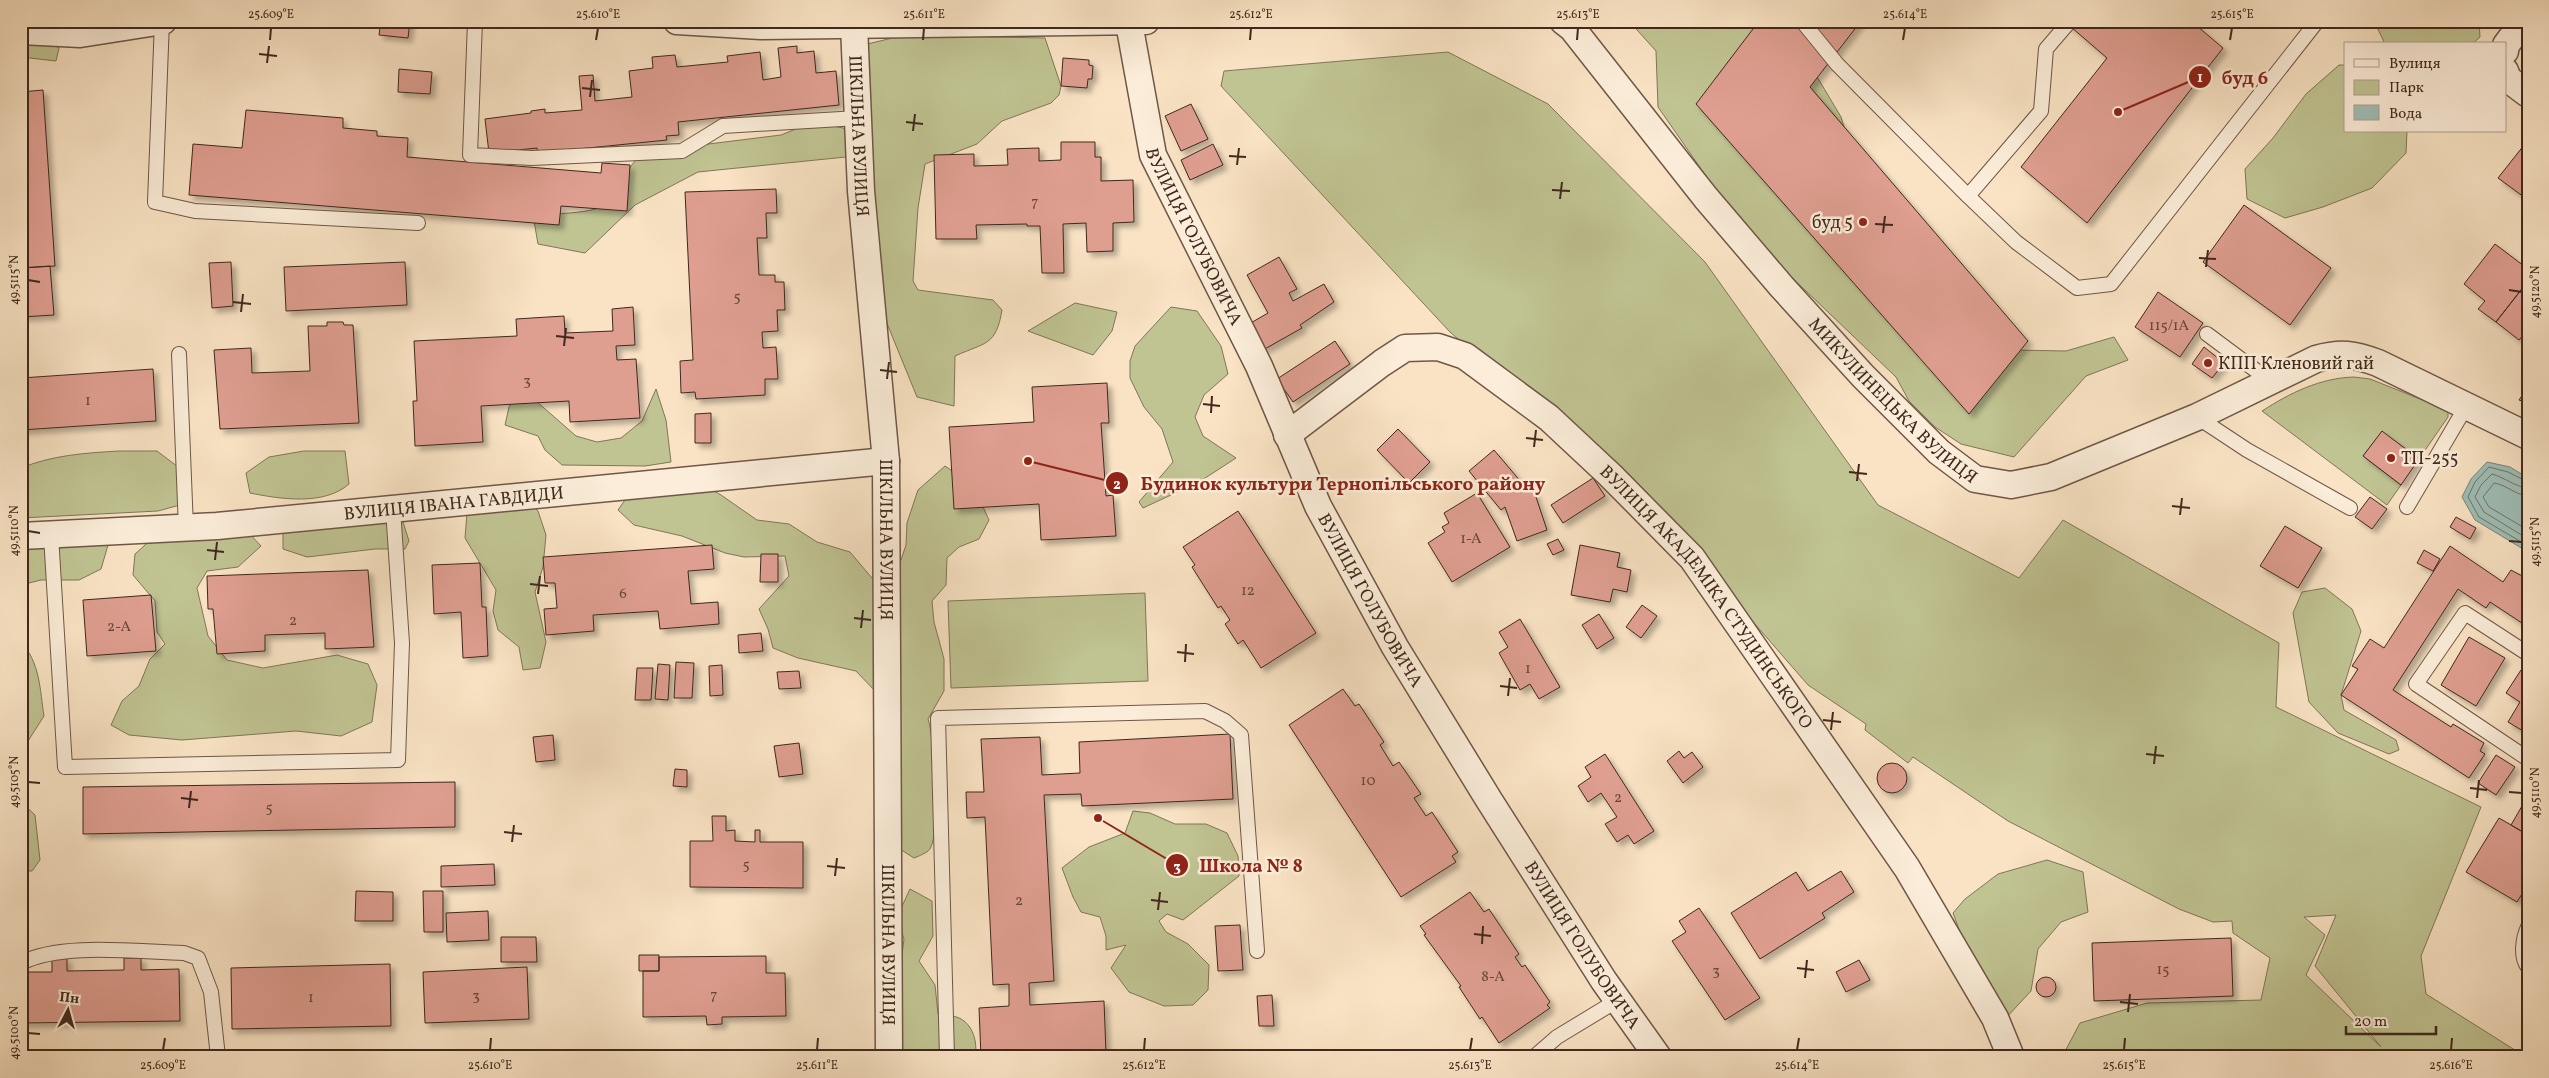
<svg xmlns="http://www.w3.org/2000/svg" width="2549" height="1078" font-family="Vollkorn,serif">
<defs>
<filter id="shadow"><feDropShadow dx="4.5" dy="4.5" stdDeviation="2.5" flood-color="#0004"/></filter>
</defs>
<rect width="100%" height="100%" fill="#f9e3c4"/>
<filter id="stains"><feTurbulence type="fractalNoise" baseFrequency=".004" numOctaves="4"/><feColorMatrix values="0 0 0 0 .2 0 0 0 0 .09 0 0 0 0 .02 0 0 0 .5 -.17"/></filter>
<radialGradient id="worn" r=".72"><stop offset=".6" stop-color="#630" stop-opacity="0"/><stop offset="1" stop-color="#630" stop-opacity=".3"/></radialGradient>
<path fill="#c0c392" stroke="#807658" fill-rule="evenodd" d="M1629 21H1841L1813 70 1841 117 1856 165 2015 350 2066 351 2114 337 2128 360 2086 376 2014 457 1961 444 1935 427 1909 401 1896 377 1784 270 1722 199 1658 107 1656 51Z
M2374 21H2479L2480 37 2472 44H2385Z
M21 24 59 48 56 61 21 57Z
M905 35 1045 38 1061 86 1059 95 1051 103 1002 121 977 144 925 164 918 208 913 281 918 290 993 300 1002 310C996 346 986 342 955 356L954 406 917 397 875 294 863 45Z
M1448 52 1548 104 1705 262 1878 505 2019 578 2063 520 2279 643 2276 707 2481 807 2421 956 2426 994 2526 1057H2062L2080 1023 2147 1003 2261 1000 2270 958 2233 933 2232 921 2213 922 2179 909 2008 821 1913 757 1908 763 1865 730 1866 724 1808 685 1654 508 1450 332 1221 86 1224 71ZM2336 915 2315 966 2381 1047 2306 975 2325 935 2304 917Z
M2339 65H2345V131H2407L2406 153 2372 188 2323 207 2285 218 2247 199 2245 169 2273 138 2306 94Z
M813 122 858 131 846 157 698 172 635 205 585 253 538 244 533 215C553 213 592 215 609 203 630 187 619 163 652 151L781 135Z
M1075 303 1117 312 1112 331 1093 355 1028 331Z
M1171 307 1197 311 1221 346 1228 374 1204 395 1195 417 1203 436 1236 458 1199 482 1143 508 1139 502 1173 462 1162 429 1144 407 1130 378V361L1135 346Z
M2354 377 2370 379 2443 408 2448 413V417L2419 459 2382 432 2363 456 2401 485 2387 505 2262 411C2290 393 2320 378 2354 377Z
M656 389 666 420 671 462 645 466 562 465 545 450 538 436 505 425 509 407 519 390 536 401 576 436 597 442 621 438 642 421Z
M119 451H157L182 470 180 505 158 511 21 518V468C53 455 85 453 119 451Z
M304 451H345L349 484C324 506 280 499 250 493L246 473 269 457Z
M945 466 973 485 989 520 979 539 959 547 947 558 946 585 932 601 934 622 944 659V691L928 719C935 740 941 831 930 849 927 853 919 856 914 858L895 846 877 693 856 671 798 658 773 648 768 629 759 609 789 576 785 556 744 557 725 553 682 536 634 525 618 510 630 493 705 486 721 495 757 520 789 524 817 542 850 552 877 584 899 566 906 545 907 523 918 490Z
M521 494 538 511 546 535 543 567 535 592 546 642 540 668 523 670 519 647 498 630 493 611 496 590 465 538 467 513Z
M402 519 409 541 405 549H375L307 557 283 549V532Z
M69 528 108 545 101 569 79 580H41L21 585V538Z
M245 529 261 546 238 567 207 571 197 588 208 636 227 660 263 668 337 655 368 664 377 685 372 722 341 736 296 731 182 740 129 735 111 725 122 701 139 686 150 659 165 644 157 632 155 601 133 575 135 554 154 537Z
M2325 588 2352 609 2361 631 2341 695 2344 710 2396 740 2399 750 2389 754 2338 733 2309 702 2293 613 2302 592Z
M1145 593 1148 681 951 688 948 601Z
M21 643C40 661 40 691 44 716L21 752Z
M21 802 35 815 40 860 32 871H21Z
M1133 811 1150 813 1175 824H1206L1227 833 1238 856 1239 876 1183 920 1167 914 1159 921 1166 932 1188 944 1209 965 1208 990 1193 1005 1164 1006 1129 992 1111 968 1126 945 1106 950V936L1100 917 1081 912 1073 897 1062 868 1089 847 1125 833Z
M2047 860 2083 872 2088 912 2061 922 2038 949 2031 991 2005 1019 1975 973 1953 913 1965 899 1998 874Z
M910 889 932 901 933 936 919 961 935 985 938 1014C944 1015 953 1015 959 1018 973 1024 978 1043 975 1057H889L904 939 897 917Z"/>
<path fill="#9ebeb6" stroke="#798279" d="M2487 462 2510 467 2528 478V552L2475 520 2462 497 2471 479Z"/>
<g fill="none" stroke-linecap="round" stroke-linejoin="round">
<path stroke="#70736a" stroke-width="1" d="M2528 482 2508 472 2489 467 2475 482 2468 497 2479 517 2528 546
M2528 488C2515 487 2504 477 2492 474L2481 485 2475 497 2484 512 2528 539
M2528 496C2515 495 2507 485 2494 483L2483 497 2489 507 2528 530"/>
</g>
<path fill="#de9e90" stroke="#41281d" filter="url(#shadow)" d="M381 21H410L408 38 379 35Z
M1759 21H1861L1810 87 2028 341 1969 414 1696 104Z
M2064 21H2191L2223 48 2087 223 2021 167 2107 58Z
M797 46V53L814 51 816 73 836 71 839 105 678 122 679 135 666 136 667 140 538 153 537 148 489 153 485 119 531 113V111L545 109V113L582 110 579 76 593 75 595 101 632 97 629 71 653 68 652 57 675 55 677 67 728 62 727 56 760 52 763 80 781 77 778 48Z
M1063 58 1089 60V65L1093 66 1092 79H1088L1087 88 1061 86Z
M399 69 432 72 430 94 398 92Z
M43 90 55 266 21 268V92Z
M1191 104 1208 139 1181 151 1165 116Z
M246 110 343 118V128L377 131V136L408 138 407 157 601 173 602 163 630 165 627 211 561 206 559 225 189 195 193 144 242 148Z
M2528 140V200L2498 178Z
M1061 142H1095V157H1101V181L1133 180 1134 222 1113 223V251L1087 252 1086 223 1063 224 1064 273H1042L1040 226H1027V224L976 225 977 239H936L934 155 974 154V166L1008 165 1007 149 1039 148V161L1061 160Z
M1213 144 1223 165 1190 180 1181 160Z
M776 189 777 213H766L767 238H757L759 275H775V282H784L785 310H777L778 331 762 332 763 348 776 347 778 379H765V395L696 399 695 392 681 393 680 361 693 360 685 192Z
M2244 205 2331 268 2290 325 2203 262Z
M2495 244 2528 269V281L2496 322 2478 309 2485 301 2464 284Z
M1279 257 1297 289 1289 293 1293 301 1324 284 1334 302 1300 325 1302 328 1263 350 1249 324 1268 313 1247 275Z
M231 262 233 306 212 308 209 263Z
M405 262 407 305 286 311 284 267Z
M50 266 54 315 21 317V268Z
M2528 281V333L2526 332 2519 340 2496 322Z
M2158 292 2203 323 2180 357 2135 327Z
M633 307 635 345 616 346 617 360 636 359 640 418 570 422 569 401 481 406 483 442 415 446 413 401H417L414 341 517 336 516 319 564 316 565 333 613 331 612 309Z
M327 322H343L344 325H353L359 423 220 429 214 350 251 348 252 373 310 371 308 326H327Z
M1335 341 1350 364 1293 402 1277 379Z
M2204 347 2224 363 2212 378 2192 364Z
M153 369 156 421 21 430V378Z
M1107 383 1109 423H1101L1106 496 1113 495 1116 536 1041 540 1039 504 954 509 949 427 1034 422 1032 387Z
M2528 387V403L2519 400Z
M711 413V443H695V414Z
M1398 429 1430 462 1409 483 1377 450Z
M2382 431 2419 459 2401 485 2363 456Z
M1494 450 1527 489 1534 491 1547 530 1517 541 1505 507 1501 510 1469 471Z
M1593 478 1605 496 1563 523 1551 505Z
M1477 493 1510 547 1452 582 1428 543 1445 532 1442 527 1449 523 1444 513Z
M2370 497 2387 509 2372 529 2355 517Z
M1238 511 1316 633 1261 668 1243 640 1238 644 1225 624 1230 620 1221 606 1218 608 1192 567 1195 565 1183 547Z
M2456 517 2476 528 2470 539 2450 527Z
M2285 526 2322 548 2298 588 2260 566Z
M1558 539 1564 550 1553 555 1547 544Z
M712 545 714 569 688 571 691 604 718 602 719 624 660 629 658 611 593 615 594 631 546 635 544 609 557 608 555 583H545L543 557Z
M1580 545 1620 553 1617 567 1631 570 1627 592 1613 589 1610 602 1571 595Z
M2450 546 2503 582 2511 570 2524 577 2525 574 2528 576V627L2490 602 2486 608 2458 589 2393 690 2451 727 2453 724 2484 743 2480 751 2485 754 2469 778 2341 695 2358 669 2352 666 2370 639 2384 648Z
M2424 550 2440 559 2433 571 2417 563Z
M761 554H778V582H760Z
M480 563 482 607H486L488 656 463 658 461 612 434 614 432 565Z
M368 570 374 647 325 649V633L265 635V651L217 654 213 609H208L207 576Z
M151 595 156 651 87 656 83 600Z
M1642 605 1657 616 1641 638 1626 627Z
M1599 614 1614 638 1597 649 1582 625Z
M1520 619 1560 687 1539 699 1530 684 1520 690 1499 653 1508 647 1499 632Z
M761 633 763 651 739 653 738 635Z
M2469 637 2505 658 2476 706 2441 685Z
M676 662 694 663 692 698H674Z
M658 664 670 665 668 700 655 699Z
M722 665 723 695 710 696 709 666Z
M637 668H653L651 700H635Z
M2521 670 2528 674V734L2508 722 2520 702 2506 693Z
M799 671 801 688 779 689 777 672Z
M1343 689 1355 706 1359 704 1384 742 1380 745 1393 766 1399 762 1421 794 1414 798 1426 816 1432 812 1458 852 1452 856 1456 862 1401 897 1289 725Z
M1230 734 1233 799 1082 806 1081 794 1044 795 1054 981 1029 983 1030 1005 1104 1001 1106 1053 1089 1054V1057H1076V1053L1058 1055V1057H981L979 1008 1009 1006V984L993 985 985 817 967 818 966 792H984L981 739 1040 737 1042 775 1080 773 1079 742Z
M553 735 555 760 536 762 533 737Z
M799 743 803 774 779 777 774 746Z
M1679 751 1684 758 1692 752 1703 767 1683 783 1667 761Z
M1605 754 1654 831 1634 844 1628 835 1617 842 1605 824 1617 817 1601 793 1588 802 1578 786 1591 777 1585 767Z
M2496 755 2515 767 2496 795 2478 783Z
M1877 778a15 15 0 1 1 30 0a15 15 0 1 1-30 0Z
M675 769 687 770V787L673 786Z
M455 782V827L83 834V787Z
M2522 806 2528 809V835L2511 825Z
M712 816H726V831L735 830V841L755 842V830H760V842H803V888L690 887V841H713Z
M2499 818 2528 835V884L2517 902 2466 872Z
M494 864 495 885 441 887V866Z
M1841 871 1854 892 1822 913 1825 918 1760 959 1731 913 1796 872 1808 891Z
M356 891 393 892V921H355Z
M423 891H443V932H424Z
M1470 892 1484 912 1489 909 1519 954 1515 957 1522 967 1525 965 1550 1002 1547 1005 1550 1008 1499 1043 1482 1017 1480 1019 1459 987 1461 986 1424 935 1426 934 1420 926Z
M1699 908 1760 998 1725 1020 1672 941 1686 932 1679 921Z
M488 911 489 940 447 942 446 913Z
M1240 925 1243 970 1218 971 1215 926Z
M501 937H536L537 962H501Z
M2231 938 2233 996 2094 1001 2092 943Z
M639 955H659V971H639Z
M766 956V973H785L786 1016 722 1017V1024L707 1025 706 1016 643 1017V971H659V957Z
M67 958V971L124 970V958H141V970L179 969 180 1021 21 1023V972H52V959Z
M1859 960 1870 980 1846 992 1836 972Z
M390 964 391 1026 232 1029 231 968Z
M527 967 529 1019 425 1023 423 972Z
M2036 987a10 10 0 1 1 20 0a10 10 0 1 1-20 0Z
M1272 995 1274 1026H1259L1257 996Z"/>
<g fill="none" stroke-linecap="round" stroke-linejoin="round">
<g stroke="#6f5747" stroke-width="16">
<path id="lane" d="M162 21 155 202 195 211 418 223
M475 21 470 155 532 158 682 151 723 126 858 118
M1802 21 1837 64 1968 196 2016 242 2077 288 2111 284 2315 24 2311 21
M1968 196 2041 111 2046 49 2070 21
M2207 334 2270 381
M179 354 186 528
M2197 417 2247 450 2350 508
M2407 507 2467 405
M51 535 65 767 398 760 402 643 393 509
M2528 654 2465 613 2416 684 2528 759
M2528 927C2523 938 2520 957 2528 967
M21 963C61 942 137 952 184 953L198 958 211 992 218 1057
M947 1057 938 718 1205 711 1225 721 1241 735 1257 951
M1534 1057 1557 1037 1618 1000"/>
</g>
<g stroke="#6f5747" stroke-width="29">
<g id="street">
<path d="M677 21 761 26 1146 21"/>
<path id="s1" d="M1563 21 1572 28 1706 198 1782 287 1863 376 1939 452 1975 479 2011 485 2051 477 2197 417 2316 359C2341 352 2354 354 2378 363L2528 436"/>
<path id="s2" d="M1129 23 1153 155 1259 366 1318 506 1395 647 1489 800 1604 981 1658 1057"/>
<path id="s3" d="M854 25 861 191 886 461 889 1057"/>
<path d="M21 31 80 34 163 21"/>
<path d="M2505 51 2506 45 2524 21"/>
<path d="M2505 71 2508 79 2528 94"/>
<path id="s4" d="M1287 435 1382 363 1405 348 1438 347 1465 356 1549 418 1610 475 1692 558 1907 868 1995 1018 2011 1057"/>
<path id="s5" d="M21 536 217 526 886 461"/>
</g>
</g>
<use href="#lane" stroke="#fbedd9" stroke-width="14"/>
<use href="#street" stroke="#fbedd9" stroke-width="26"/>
</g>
<path fill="none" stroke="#41281d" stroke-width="2" d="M270 40 271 28M596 40 598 28M923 40 924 28M1250 40 1251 28M1577 40 1578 28M1903 40 1905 28M2230 40 2232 28M259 54 277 56M267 63 269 46M582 88 600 90M590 97 592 80M906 122 923 124M913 131 915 114M1229 156 1246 157M1237 165 1239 148M1552 190 1570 191M1560 199 1562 182M1875 224 1893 225M1883 233 1885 216M2199 258 2216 259M2206 267 2208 250M28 280 40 282M2509 290 2522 292M233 302 251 304M241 312 243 294M556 336 574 338M564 346 566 328M880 370 897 372M887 379 889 362M1203 404 1220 406M1211 413 1212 396M1526 438 1543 440M1534 447 1536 430M1849 472 1867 474M1857 481 1859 464M2172 506 2190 508M2180 515 2182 498M28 531 40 533M2509 541 2522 542M207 550 224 552M215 560 217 542M530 584 548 586M538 594 540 576M854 618 871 620M861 628 863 610M1177 652 1194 654M1185 662 1186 644M1500 686 1517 688M1508 696 1510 678M1823 720 1841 722M1831 730 1833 712M2146 754 2164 756M2154 764 2156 746M28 782 40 783M2470 788 2487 790M2509 792 2522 793M181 798 198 800M2477 798 2479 780M189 808 191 791M504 832 522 834M512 842 514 825M827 866 845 868M835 876 837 858M1151 900 1168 902M1158 910 1160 892M1474 934 1491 936M1482 944 1483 926M1797 968 1814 970M1805 978 1807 960M2120 1002 2138 1004M2128 1012 2130 994M28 1033 40 1034M163 1050 165 1038M490 1050 491 1038M817 1050 818 1038M1144 1050 1145 1038M1470 1050 1472 1038M1797 1050 1799 1038M2124 1050 2125 1038M2451 1050 2452 1038"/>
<g fill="#8f2418" stroke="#fbedd9" stroke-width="2">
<circle cx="1863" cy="222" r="5"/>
<circle cx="2208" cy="363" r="5"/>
<circle cx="2391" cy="458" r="5"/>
</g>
<g text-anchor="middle" stroke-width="5" stroke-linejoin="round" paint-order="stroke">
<g font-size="15" fill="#68463a">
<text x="1035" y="206">7</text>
<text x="737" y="301">5</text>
<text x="2169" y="330">115/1А</text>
<text x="527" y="385">3</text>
<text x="88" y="405">1</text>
<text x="1471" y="543">1-А</text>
<text x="1248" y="595">12</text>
<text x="623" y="598">6</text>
<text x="293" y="625">2</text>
<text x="119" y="631">2-А</text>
<text x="1528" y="673">1</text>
<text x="1368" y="785">10</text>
<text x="1618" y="802">2</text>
<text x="269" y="812">5</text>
<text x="746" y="869">5</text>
<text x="1019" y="905">2</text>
<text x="2163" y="974">15</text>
<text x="1716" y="975">3</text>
<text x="1493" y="981">8-А</text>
<text x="714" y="999">7</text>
<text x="476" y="1000">3</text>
<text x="311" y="1002">1</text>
</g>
<g font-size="18" fill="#41281d" stroke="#fbedd9">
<text dy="6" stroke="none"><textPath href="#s3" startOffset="111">ШКІЛЬНА ВУЛИЦЯ</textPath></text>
<text dy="6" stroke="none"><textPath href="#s2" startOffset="225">ВУЛИЦЯ ГОЛУБОВИЧА</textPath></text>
<text dy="6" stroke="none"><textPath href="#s1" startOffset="504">МИКУЛИНЕЦЬКА ВУЛИЦЯ</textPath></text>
<text dy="6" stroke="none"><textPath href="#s5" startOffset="434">ВУЛИЦЯ ІВАНА ГАВДИДИ</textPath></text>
<text dy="6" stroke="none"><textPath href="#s3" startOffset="516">ШКІЛЬНА ВУЛИЦЯ</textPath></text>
<text dy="6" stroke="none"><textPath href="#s4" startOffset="552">ВУЛИЦЯ АКАДЕМІКА СТУДИНСЬКОГО</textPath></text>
<text dy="6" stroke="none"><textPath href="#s2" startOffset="630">ВУЛИЦЯ ГОЛУБОВИЧА</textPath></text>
<text dy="6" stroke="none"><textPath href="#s3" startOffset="921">ШКІЛЬНА ВУЛИЦЯ</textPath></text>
<text dy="6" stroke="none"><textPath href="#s2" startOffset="1035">ВУЛИЦЯ ГОЛУБОВИЧА</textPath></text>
</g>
<g font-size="18" fill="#41281d" stroke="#fbedd9" text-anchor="start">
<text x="1853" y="228" text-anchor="end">буд 5</text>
<text x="2218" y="369">КПП Кленовий гай</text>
<text x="2401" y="464">ТП-255</text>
</g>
</g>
<path fill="none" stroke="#8f2418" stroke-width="2" d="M2118 112L2200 77M1028 461L1117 483M1098 818L1177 865"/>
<g fill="#8f2418" stroke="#fbedd9" stroke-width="2">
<circle cx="2118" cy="112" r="5"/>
<circle cx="1028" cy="461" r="5"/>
<circle cx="1098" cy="818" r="5"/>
<circle cx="2200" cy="77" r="12"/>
<circle cx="1117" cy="483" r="12"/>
<circle cx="1177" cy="865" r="12"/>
</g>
<g font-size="15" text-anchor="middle" font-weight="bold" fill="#fff">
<text x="2200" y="82">1</text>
<text x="1117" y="489">2</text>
<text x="1177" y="871">3</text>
</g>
<g font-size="19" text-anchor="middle" font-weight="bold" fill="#8f2418" stroke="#fbedd9" stroke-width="5" stroke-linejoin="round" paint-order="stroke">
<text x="2245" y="84">буд 6</text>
<text x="1343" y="490">Будинок культури Тернопільського району</text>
<text x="1251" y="872">Школа № 8</text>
</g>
<rect width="2549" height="1078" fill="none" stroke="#f9e3c4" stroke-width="55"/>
<rect x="2344" y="42" width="162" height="90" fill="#fbedd9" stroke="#b19e8e"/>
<rect x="2354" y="59" width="25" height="8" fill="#fbedd9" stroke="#b19e8e"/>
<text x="2389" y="68" font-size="15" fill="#41281d">Вулиця</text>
<rect x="2354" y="80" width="25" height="15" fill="#c0c392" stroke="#b19e8e"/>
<text x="2389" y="92" font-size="15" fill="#41281d">Парк</text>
<rect x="2354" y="105" width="25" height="15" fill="#9ebeb6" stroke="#b19e8e"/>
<text x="2389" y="118" font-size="15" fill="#41281d">Вода</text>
<g transform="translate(68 1010) rotate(6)" stroke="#fbedd9" stroke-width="4" paint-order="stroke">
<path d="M0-4L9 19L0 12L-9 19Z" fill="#41281d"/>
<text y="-8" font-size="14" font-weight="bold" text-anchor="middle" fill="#41281d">Пн</text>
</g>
<path d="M2346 1026v8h90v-8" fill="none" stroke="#41281d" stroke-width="2.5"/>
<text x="2354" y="1026" font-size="15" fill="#41281d" stroke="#fbedd9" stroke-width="4" paint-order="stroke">20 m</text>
<rect x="28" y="28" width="2494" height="1022" fill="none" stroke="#41281d" stroke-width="2"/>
<g font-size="12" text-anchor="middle" fill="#41281d">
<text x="271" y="18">25.609°E</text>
<text x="598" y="18">25.610°E</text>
<text x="924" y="18">25.611°E</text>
<text x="1251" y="18">25.612°E</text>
<text x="1578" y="18">25.613°E</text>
<text x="1905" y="18">25.614°E</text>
<text x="2232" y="18">25.615°E</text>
<text transform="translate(14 280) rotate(-90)" y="4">49.5115°N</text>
<text transform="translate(2535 292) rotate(-90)" y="4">49.5120°N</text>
<text transform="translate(14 531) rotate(-90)" y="4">49.5110°N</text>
<text transform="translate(2535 542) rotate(-90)" y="4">49.5115°N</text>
<text transform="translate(14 782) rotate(-90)" y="4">49.5105°N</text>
<text transform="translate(2535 793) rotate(-90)" y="4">49.5110°N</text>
<text transform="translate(14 1033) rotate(-90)" y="4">49.5100°N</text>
<text x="163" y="1069">25.609°E</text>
<text x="490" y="1069">25.610°E</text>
<text x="817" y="1069">25.611°E</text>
<text x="1144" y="1069">25.612°E</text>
<text x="1470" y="1069">25.613°E</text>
<text x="1797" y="1069">25.614°E</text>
<text x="2124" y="1069">25.615°E</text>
<text x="2451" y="1069">25.616°E</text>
</g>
<rect width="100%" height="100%" filter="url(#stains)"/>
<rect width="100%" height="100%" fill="url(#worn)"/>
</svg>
